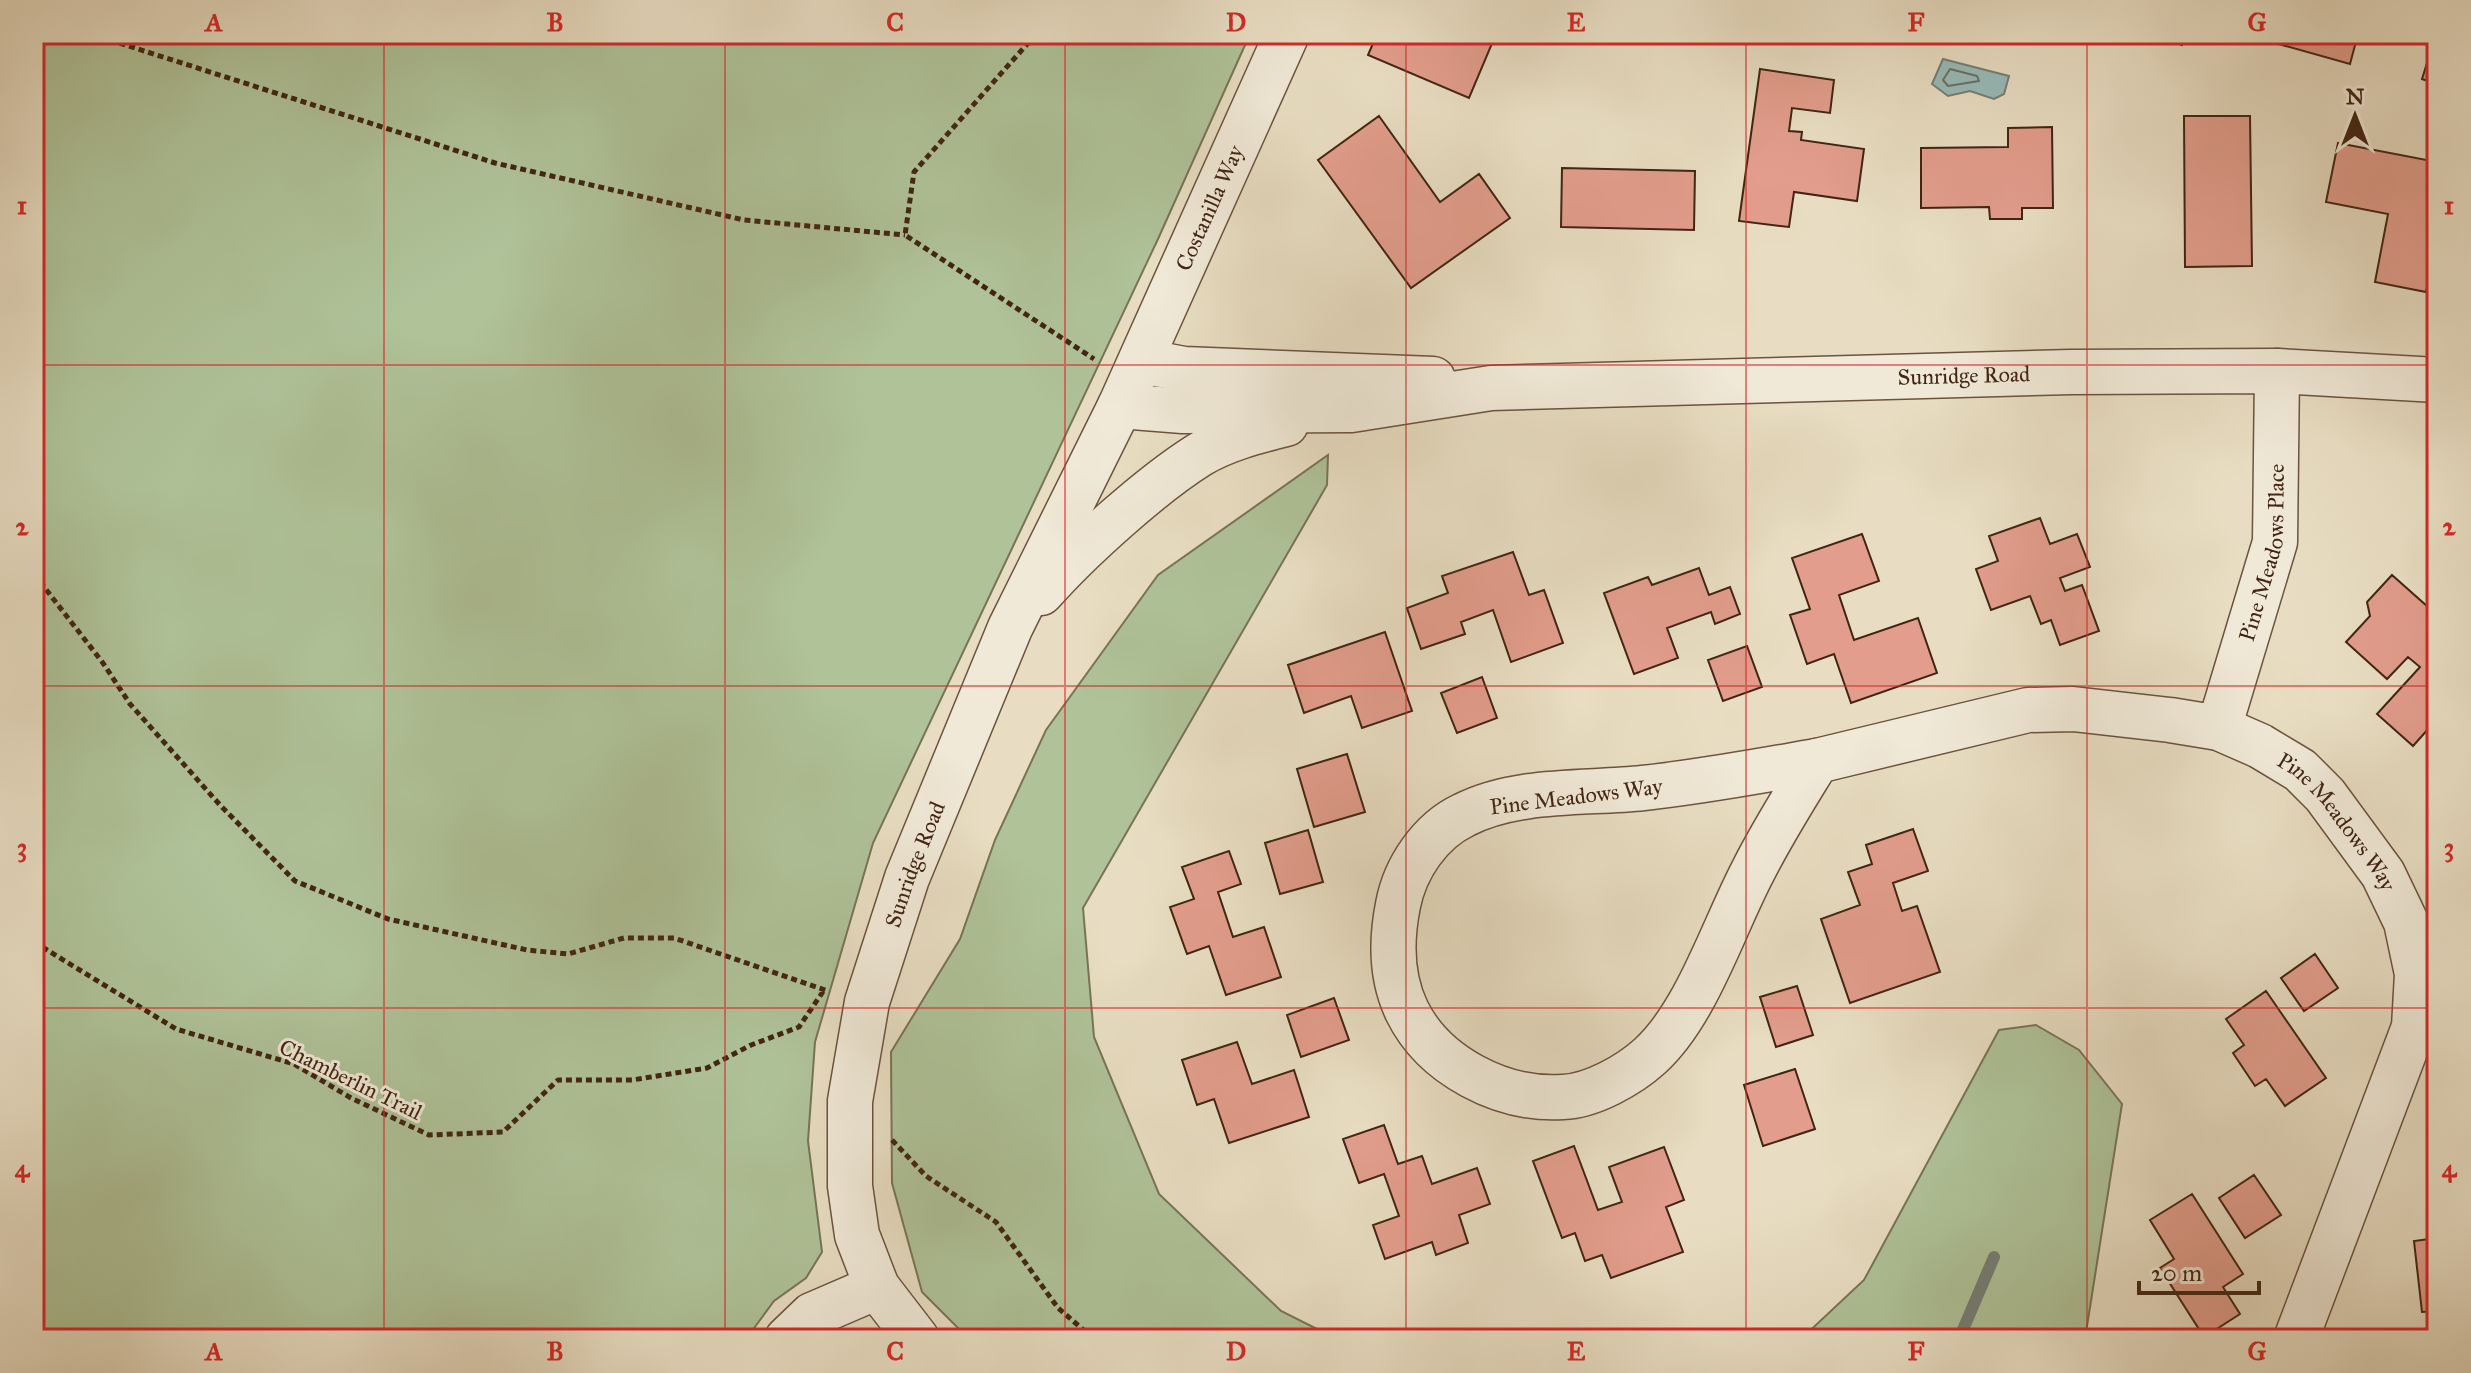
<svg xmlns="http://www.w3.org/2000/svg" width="2471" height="1373" font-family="'IM FELL Great Primer',serif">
<rect width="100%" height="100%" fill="#e8ddc2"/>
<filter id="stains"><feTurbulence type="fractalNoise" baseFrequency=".0025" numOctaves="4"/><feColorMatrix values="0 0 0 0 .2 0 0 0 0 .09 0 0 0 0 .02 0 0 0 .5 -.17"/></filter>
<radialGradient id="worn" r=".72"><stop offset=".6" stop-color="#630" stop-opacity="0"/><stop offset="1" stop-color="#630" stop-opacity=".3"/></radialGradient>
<path fill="#afc298" stroke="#787455" stroke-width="2" d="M34 34H1250L1158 239 873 843 815 1042 808 1141 822 1252 806 1278 774 1301 746 1339H34Z
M1328 455 1327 485 1083 908 1094 1037 1159 1194 1281 1311 1337 1339H969L922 1292 892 1183 891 1052 960 939 995 840 1046 730 1158 575Z
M2036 1025 2079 1050 2122 1104 2085 1339H1801L1864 1280 1999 1030Z"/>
<path fill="#98bbb9" stroke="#757f76" stroke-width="2" d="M1943 59 2009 76 2004 94 1994 99 1970 91 1948 96 1932 84Z"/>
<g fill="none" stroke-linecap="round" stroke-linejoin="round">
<path stroke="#6c7066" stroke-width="2" d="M1950 69 1977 76 1979 81 1948 86 1943 80Z"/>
<path stroke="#757f76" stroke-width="12" d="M1959 1339 1994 1257"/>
</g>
<path fill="#e29d8c" stroke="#412512" stroke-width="2" d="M1377 34H1496L1469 98 1368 55Z
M2146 34H2186L2182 45Z
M2243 34H2358L2350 64Z
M2436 34H2437V84L2422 79Z
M1760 69 1834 80 1830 113 1792 108 1789 131 1802 132 1801 140 1864 149 1857 201 1794 192 1789 227 1739 221Z
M1379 116 1440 202 1479 174 1510 218 1411 288 1318 160Z
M2184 116H2250L2252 266 2185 267Z
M2052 127 2053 208H2022V219H1990L1989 207 1921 208V148L2008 147V128Z
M2338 143 2437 162V236L2426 292 2375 282 2388 214 2326 202Z
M1562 168 1695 171 1694 230 1561 227Z
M2040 518 2050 544 2077 534 2090 567 2060 578 2065 591 2082 585 2099 631 2060 645 2051 620 2041 624 2030 596 1991 610 1976 569 1998 561 1989 536Z
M1862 534 1879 581 1839 595 1854 640 1918 618 1937 673 1851 703 1834 654 1807 664 1790 615 1810 609 1792 558Z
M1513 552 1529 595 1544 590 1563 643 1511 662 1493 610 1461 622 1465 634 1421 649 1407 608 1448 593 1442 576Z
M1699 568 1709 595 1730 587 1740 614 1715 624 1711 612 1667 628 1678 658 1634 674 1604 593 1648 577 1652 585Z
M2392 575 2437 615V719L2413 746 2377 714 2420 667 2408 657 2387 679 2346 642 2370 616 2367 602Z
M1385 632 1412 711 1362 728 1351 696 1304 713 1288 665Z
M1747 646 1762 687 1723 701 1708 660Z
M1482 677 1497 718 1457 733 1441 693Z
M1347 754 1365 812 1314 827 1297 769Z
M1913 829 1928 871 1893 883 1902 911 1917 906 1940 972 1850 1003 1821 919 1860 905 1848 872 1872 864 1866 845Z
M1308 830 1323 882 1280 894 1265 843Z
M1229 851 1241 884 1218 892 1233 937 1264 927 1281 977 1226 995 1209 946 1187 954 1170 907 1194 899 1182 867Z
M2315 954 2338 988 2304 1011 2281 978Z
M1797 986 1813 1035 1776 1047 1760 997Z
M2266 991 2326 1078 2285 1106 2266 1079 2255 1086 2233 1053 2244 1045 2226 1019Z
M1334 998 1349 1040 1301 1057 1287 1015Z
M1237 1042 1252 1084 1294 1070 1309 1117 1229 1143 1214 1099 1197 1105 1182 1060Z
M1795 1069 1815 1129 1763 1146 1744 1085Z
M1384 1125 1398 1164 1422 1156 1432 1184 1477 1168 1490 1204 1459 1215 1468 1243 1436 1255 1432 1242 1385 1259 1373 1225 1399 1216 1384 1174 1359 1183 1343 1139Z
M1574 1146 1598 1210 1622 1202 1609 1167 1664 1147 1684 1200 1666 1207 1683 1252 1611 1278 1602 1255 1585 1261 1575 1233 1562 1238 1533 1161Z
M2254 1175 2281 1215 2245 1238 2219 1198Z
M2192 1194 2243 1274 2223 1287 2240 1314 2204 1337 2160 1268 2174 1259 2150 1220Z
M2437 1238V1311L2422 1312 2414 1241Z"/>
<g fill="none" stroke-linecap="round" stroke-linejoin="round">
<g stroke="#6b533e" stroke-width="47">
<g id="minor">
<path d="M1141 361 1184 369 1433 379"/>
<path id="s1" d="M1120 406 1183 411 1351 410 1491 388 2071 372 2277 371 2437 380"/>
<path d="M1041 593C1080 549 1150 486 1199 455 1225 439 1258 431 1286 424"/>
<path id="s2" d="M2219 728 2275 542 2277 371"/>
<path d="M1817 761C1795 797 1772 833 1753 871 1723 928 1697 1013 1650 1056 1629 1075 1592 1096 1563 1097 1502 1101 1434 1066 1407 1011 1391 978 1391 940 1398 905 1405 868 1430 831 1464 815 1517 788 1585 794 1643 788 1701 782 1759 771 1817 761Z"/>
<path id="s3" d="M1817 761 2028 710 2073 709 2170 720 2219 728 2260 746 2300 770 2325 795 2383 874 2406 922 2417 974 2414 1027 2296 1339"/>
<path d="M787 1339 812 1315 877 1287"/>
<path id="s4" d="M917 1339 877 1287 857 1235 850 1186V1101L867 1002 907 878 1010 628 1120 406 1287 34"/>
</g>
</g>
<path stroke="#412512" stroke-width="5" stroke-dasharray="6 4" stroke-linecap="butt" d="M91 34 495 163 744 220 905 235
M1036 34 914 172 905 235 1094 359
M34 574 103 663 130 704 220 805 295 881 388 919 527 950 568 954 624 938H674L828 991
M34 942 176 1029 294 1064 351 1098 429 1135 503 1132 558 1080H632L707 1068 751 1045 799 1027 824 990
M892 1140 926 1176 996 1222 1058 1308 1094 1339"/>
<use href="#minor" stroke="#f0e9d7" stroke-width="44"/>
</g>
<path fill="none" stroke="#d62828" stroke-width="2" stroke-opacity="0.55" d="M384 34V1339M725 34V1339M1065 34V1339M1406 34V1339M1746 34V1339M2087 34V1339M34 365H2437M34 686H2437M34 1008H2437"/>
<g text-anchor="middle" stroke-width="6" stroke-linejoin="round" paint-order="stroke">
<g font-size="22" fill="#412512" stroke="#f0e9d7">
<text dy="8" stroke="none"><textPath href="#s4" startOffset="1222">Costanilla Way</textPath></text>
<text dy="8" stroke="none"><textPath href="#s1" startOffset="846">Sunridge Road</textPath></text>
<text dy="8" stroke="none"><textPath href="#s2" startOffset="182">Pine Meadows Place</textPath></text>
<text transform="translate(1576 796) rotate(-7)" y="8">Pine Meadows Way</text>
<text dy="8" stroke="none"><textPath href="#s3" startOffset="564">Pine Meadows Way</textPath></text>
<text dy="8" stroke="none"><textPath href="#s4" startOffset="502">Sunridge Road</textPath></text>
<text transform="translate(351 1079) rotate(26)" y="8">Chamberlin Trail</text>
</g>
</g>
<rect width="2471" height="1373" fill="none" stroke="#e8ddc2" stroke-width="88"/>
<g transform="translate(2355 116)" stroke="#f0e9d7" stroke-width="6" paint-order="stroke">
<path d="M0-6L14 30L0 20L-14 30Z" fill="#412512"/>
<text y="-12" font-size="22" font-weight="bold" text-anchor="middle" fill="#412512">N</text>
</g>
<path d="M2139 1281v12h120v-12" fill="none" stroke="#412512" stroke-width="4"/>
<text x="2151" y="1281" font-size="24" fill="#412512" stroke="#f0e9d7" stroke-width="6" paint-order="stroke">20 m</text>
<rect x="44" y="44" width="2383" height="1285" fill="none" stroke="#d62828" stroke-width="3"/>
<g font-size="26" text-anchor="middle" font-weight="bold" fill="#d62828">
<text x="214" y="31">A</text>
<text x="555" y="31">B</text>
<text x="895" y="31">C</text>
<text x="1236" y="31">D</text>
<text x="1576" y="31">E</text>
<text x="1916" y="31">F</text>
<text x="2257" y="31">G</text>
<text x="22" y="214">1</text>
<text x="2449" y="214">1</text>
<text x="22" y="535">2</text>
<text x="2449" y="535">2</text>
<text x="22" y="856">3</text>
<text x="2449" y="856">3</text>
<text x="22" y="1177">4</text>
<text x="2449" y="1177">4</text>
<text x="214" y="1360">A</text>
<text x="555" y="1360">B</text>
<text x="895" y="1360">C</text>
<text x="1236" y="1360">D</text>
<text x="1576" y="1360">E</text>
<text x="1916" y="1360">F</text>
<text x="2257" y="1360">G</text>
</g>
<rect width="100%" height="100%" filter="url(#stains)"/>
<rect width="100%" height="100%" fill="url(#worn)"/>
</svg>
